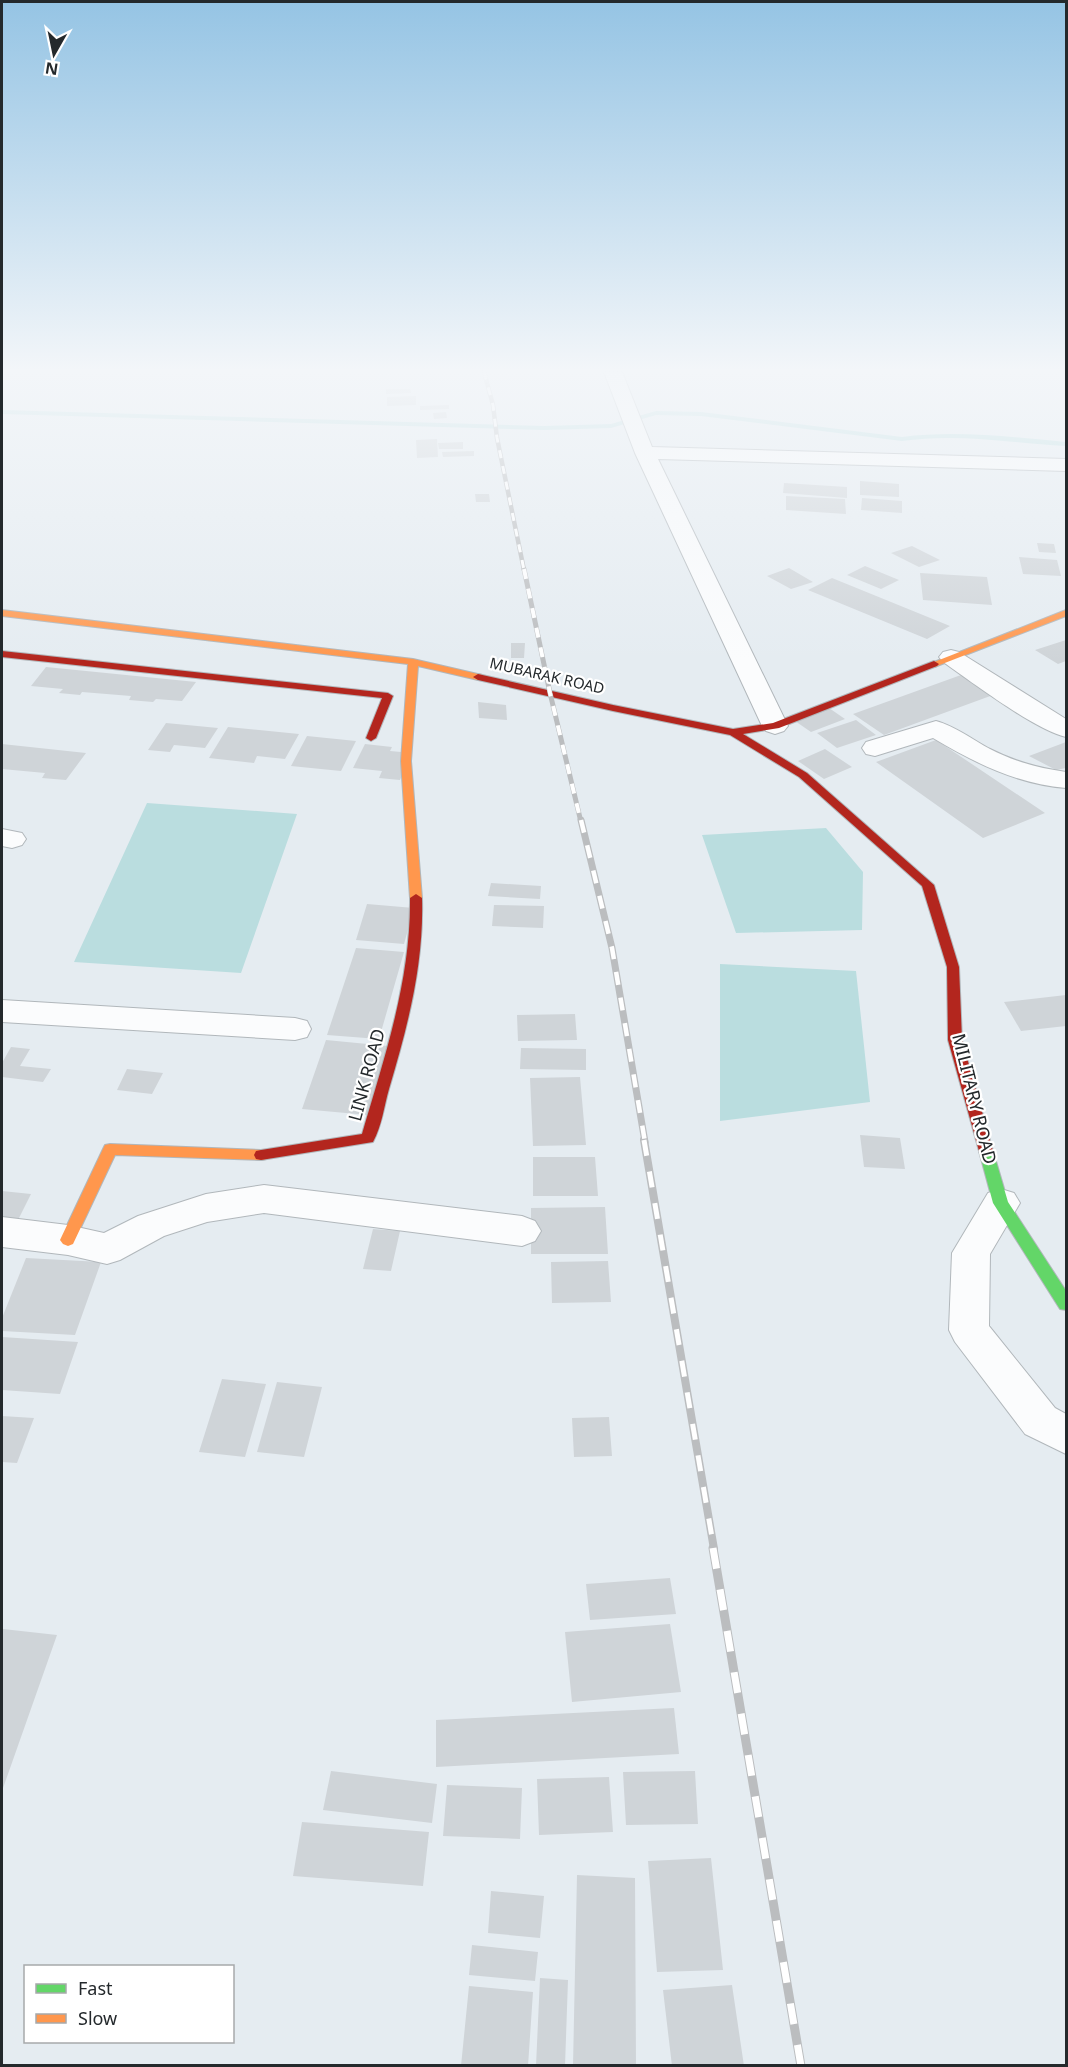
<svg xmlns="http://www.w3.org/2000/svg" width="1068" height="2067" font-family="'Noto Sans',sans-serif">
<rect width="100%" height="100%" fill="#e5ecf1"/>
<path fill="#badddf" d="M147 803 297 814 241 973 74 962Z
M826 828 863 872 862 930 736 933 702 835Z
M720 964 856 971 870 1102 720 1121Z"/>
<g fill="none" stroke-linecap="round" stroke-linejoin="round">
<path fill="#badddf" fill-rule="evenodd" d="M2 410 544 426 611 424 656 411 701 412 902 437C957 430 1011 437 1066 442V446C1011 443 958 433 902 441L701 416 656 415 611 428 544 430 2 414Z"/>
</g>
<path fill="#cfd4d8" d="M386 389H410L411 393 386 394Z
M416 396V405L387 406V397Z
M449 405V409L420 410V406Z
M446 412 447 418 434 419 433 413Z
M437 439 438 457 417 458 416 440Z
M463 442V449H439L438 443Z
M474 451V456L443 457 442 452Z
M860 481 899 484V497L860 495Z
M784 483 847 487V498L783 493Z
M475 494H489L490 502H476Z
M786 496 845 499 846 514 786 510Z
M862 498 902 501V513L861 510Z
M1037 543 1054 544 1056 553 1039 552Z
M912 546 940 560 919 567 891 553Z
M1019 557 1057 560 1061 576 1023 574Z
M865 566 899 580 881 589 847 575Z
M789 568 813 582 791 589 767 576Z
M920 573 987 577 992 605 923 600Z
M832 578 950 626 927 639 808 590Z
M1066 640V661L1058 664 1035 650Z
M511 643H525L524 658H511Z
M46 667 196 682 182 701 156 699 153 702 129 700 131 696 82 692 80 695 59 693 63 689 31 686Z
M961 675 993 695 884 735 853 714Z
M478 702 506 705 507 720 479 718Z
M829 708 845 719 811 732 795 721Z
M856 720 876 735 837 748 817 733Z
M166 723 218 728 205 748 174 745 170 752 148 750Z
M228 727 299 734 285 759 257 756 254 763 209 758Z
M307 736 356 741 341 771 291 766Z
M936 740 1045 813 983 838 876 762Z
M1066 742V768L1056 770 1029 756Z
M2 744 86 753 66 780 42 778 45 773 2 769Z
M365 744 392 747 390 751 412 753 400 780 379 778 382 771 353 768Z
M825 749 852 767 824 779 798 761Z
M491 883 541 886 540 899 488 896Z
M367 904 414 908 404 944 356 940Z
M494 905 544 906 543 928 492 926Z
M356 948 404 952 379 1039 327 1035Z
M1066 995V1026L1021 1031 1004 1002Z
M575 1014 577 1040 518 1041 517 1015Z
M326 1040 388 1046 368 1115 302 1109Z
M11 1047 30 1049 20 1066 51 1069 43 1082 2 1077V1063Z
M521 1048 586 1049V1070L520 1069Z
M127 1069 163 1073 152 1094 117 1090Z
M580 1077 586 1145 533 1146 530 1078Z
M860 1135 900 1138 905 1169 864 1167Z
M533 1157H595L598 1196H533Z
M2 1191 31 1194 15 1226 2 1225Z
M605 1207 608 1254H531V1208Z
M373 1229 400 1231 391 1271 363 1269Z
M26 1258 101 1262 75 1335 2 1331V1318Z
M608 1261 611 1302 552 1303 551 1262Z
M2 1337 78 1342 60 1394 2 1390Z
M222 1379 266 1384 245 1457 199 1452Z
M277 1382 322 1387 304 1457 257 1452Z
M2 1416 34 1418 17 1463 2 1462Z
M609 1417 612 1456 574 1457 572 1418Z
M670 1578 676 1614 590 1620 586 1584Z
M670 1624 681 1692 572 1702 565 1632Z
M3 1629 57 1635 2 1791V1633Z
M674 1708 679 1754 436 1767V1720Z
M331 1771 437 1784 432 1823 323 1810Z
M695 1771 698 1824 626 1825 623 1772Z
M609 1777 613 1832 539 1835 537 1779Z
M447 1785 522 1788 520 1839 443 1836Z
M302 1822 429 1832 423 1886 293 1876Z
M711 1858 723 1970 657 1972 648 1861Z
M577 1875 635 1878 636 2066H573Z
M491 1891 544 1896 540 1938 488 1933Z
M472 1945 538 1952 535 1981 469 1975Z
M540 1978 568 1980 565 2066H536Z
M732 1985 744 2066H672L663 1990Z
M469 1986 533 1992 528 2066H461Z"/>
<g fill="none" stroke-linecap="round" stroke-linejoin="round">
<g stroke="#b1b7bb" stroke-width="2">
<path id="street" d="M604 372H622L652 447 1066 459V471L658 459 788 726 784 731 775 734 766 731 762 726 635 453Z
M951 650 959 652 1066 719V737C1035 730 972 682 943 662L939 657 943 652Z
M936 721C955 726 973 740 990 749 1015 762 1039 768 1066 772V788C1017 784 975 763 933 738L875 756 866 754 862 748 866 742Z
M2 829 22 833 26 839 22 845 12 848 2 846Z
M2 1000 295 1018 307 1021 311 1029 307 1037 295 1040 2 1022Z
M264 1185 522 1216 535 1221 541 1231 535 1241 522 1246 264 1213 207 1222 164 1236 120 1260 107 1264 68 1255 2 1247V1217L68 1225 104 1233 138 1216 206 1194Z
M1001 1189 1014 1193 1020 1203 990 1254 989 1326 1055 1408 1066 1414V1454L1025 1434 955 1342 949 1330 952 1253 988 1193Z"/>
</g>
<g stroke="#b1b7bb" stroke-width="2">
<path id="fast" d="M986 1146 991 1147 993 1151 1008 1202 1066 1291V1310L1060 1309 993 1203 979 1151 981 1147Z"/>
</g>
<g stroke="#b1b7bb" stroke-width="2">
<path id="slow" d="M2 610 413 659 482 675V679L478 680 418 666 411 761 422 898 420 901H412L410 898 401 761 408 664 2 616Z
M1066 610V616L937 666 934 667 929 664Z
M110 1144 261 1150 266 1151 268 1155 266 1159 261 1160 115 1155 73 1244 68 1246 63 1244 60 1240 103 1149 105 1145Z"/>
</g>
<g stroke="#b1b7bb" stroke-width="2">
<path id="jam" d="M2 651 388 693 393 696 376 738 371 741 366 738 382 698 2 657Z
M934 661 939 664 937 666 779 728 743 734 807 773 934 885 959 967 962 1040 993 1151 991 1155H981L979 1151 948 1040 947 967 922 886 799 777 730 735 613 711 478 680 473 677 478 674 613 705 733 729 773 723Z
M416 894 422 898C424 964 408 1025 389 1089 384 1106 382 1126 373 1142L261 1160 256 1159 254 1155 256 1151 261 1150 362 1134C385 1055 411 980 410 898Z"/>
</g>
<use href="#street" fill="#fbfcfd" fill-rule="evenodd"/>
<use href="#fast" fill="#63d668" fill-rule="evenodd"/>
<use href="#slow" fill="#ff974d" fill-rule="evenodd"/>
<use href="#jam" fill="#b3261e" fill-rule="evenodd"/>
<g stroke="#bbbdbf" stroke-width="4.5">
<path id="rail-far4" d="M484 372 493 405 497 438 524 570"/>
</g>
<g stroke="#bbbdbf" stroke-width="5">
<path id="rail-far3" d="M524 569 550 693 581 822"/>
</g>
<g stroke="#bbbdbf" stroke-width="7">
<path id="rail-far2" d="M581 820 612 948 645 1142"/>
</g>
<g stroke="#bbbdbf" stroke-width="8">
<path id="rail-far1" d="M644 1140 714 1549"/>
</g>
<g stroke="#bbbdbf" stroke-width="9">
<path id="rail" d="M713 1548 801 2066"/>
</g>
<use href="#rail-far4" stroke="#fff" stroke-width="3" stroke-dasharray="8" stroke-linecap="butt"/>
<use href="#rail-far3" stroke="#fff" stroke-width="4" stroke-dasharray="10" stroke-linecap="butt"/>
<use href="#rail-far2" stroke="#fff" stroke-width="4.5" stroke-dasharray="13" stroke-linecap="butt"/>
<use href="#rail-far1" stroke="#fff" stroke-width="5" stroke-dasharray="16" stroke-linecap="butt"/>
<use href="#rail" stroke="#fff" stroke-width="7" stroke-dasharray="21" stroke-linecap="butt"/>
</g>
<linearGradient id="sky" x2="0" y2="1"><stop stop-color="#95c4e4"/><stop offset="0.56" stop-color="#f3f6f9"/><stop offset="1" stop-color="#f3f6f9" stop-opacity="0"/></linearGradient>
<rect width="1068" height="661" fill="url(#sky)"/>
<g text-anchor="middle" stroke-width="4.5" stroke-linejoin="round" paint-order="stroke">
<g font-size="15" fill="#24292c" stroke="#fff">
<text transform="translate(547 676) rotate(13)" y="5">MUBARAK ROAD</text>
</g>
<g font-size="18" fill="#24292c" stroke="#fff">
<text transform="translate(367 1075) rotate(-75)" y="6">LINK ROAD</text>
<text transform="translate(974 1099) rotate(76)" y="6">MILITARY ROAD</text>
</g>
</g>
<rect width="1068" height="2067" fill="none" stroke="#24292c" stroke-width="6"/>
<rect x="24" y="1965" width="210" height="78" fill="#ffffff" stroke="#a7a9ab" stroke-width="1.5"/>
<rect x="36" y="1984" width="30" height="9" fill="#63d668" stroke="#a7a9ab" stroke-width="1.5"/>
<text x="78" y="1995" font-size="18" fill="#24292c">Fast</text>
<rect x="36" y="2014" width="30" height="9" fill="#ff974d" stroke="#a7a9ab" stroke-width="1.5"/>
<text x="78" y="2025" font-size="18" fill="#24292c">Slow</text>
<g transform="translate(54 54) rotate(189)" stroke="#ffffff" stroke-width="4.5" paint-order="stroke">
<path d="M0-4.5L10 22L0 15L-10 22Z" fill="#24292c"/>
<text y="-9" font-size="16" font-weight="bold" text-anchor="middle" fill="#24292c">N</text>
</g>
</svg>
